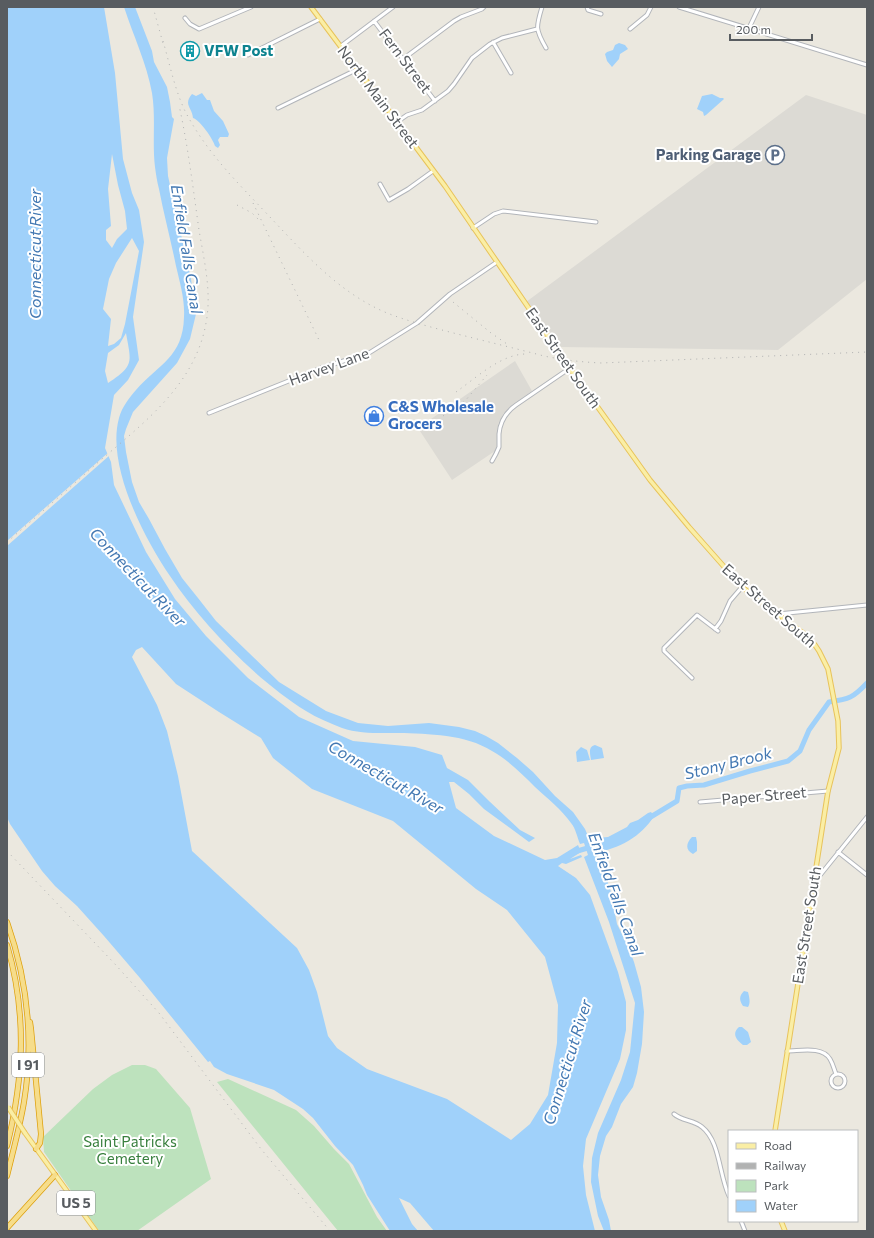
<svg xmlns="http://www.w3.org/2000/svg" width="874" height="1238" font-family="Commissioner,sans-serif">
<rect width="100%" height="100%" fill="#ebe8df"/>
<path fill="#dcdad4" d="M806 95 867 115V279L778 350 561 347 526 302Z
M515 361 532 391 513 404 504 413 498 424 497 446 495 451 452 480 418 428Z"/>
<path fill="#bde2bd" d="M132 1065H145L156 1069 190 1108 211 1179 137 1231H99L44 1152 43 1137 93 1089 112 1075Z
M228 1079 296 1110 314 1126 334 1149 349 1164 377 1217 387 1231H338L217 1082Z"/>
<path fill="#a0d1fa" fill-rule="evenodd" d="M7 7H104L115 73 123 159 132 193 139 210 144 242 133 317 139 360 128 380 114 395 105 448 111 462 114 485 146 552 175 599 206 636 248 678 299 717 353 741 415 747 442 755 447 768 468 780 489 801 520 830 535 838 529 842 484 809 469 794 454 782H449L456 808 494 836 545 860 557 858 578 845 581 852 570 859 581 855 582 857 566 864 562 863 558 866 576 878 590 895 618 972 626 1002V1030L620 1059 586 1139 583 1166 586 1195 595 1231H434L410 1203 399 1198 412 1224 418 1231H390L367 1195 363 1185 353 1165 335 1146 313 1118 303 1109 274 1090 227 1074 214 1067 210 1061 208 1062 140 978 104 936 77 906 55 886 42 871 10 824 7 817ZM112 154 118 185 125 211 127 229 117 239 112 248 106 240V230L111 226 108 189ZM132 238 139 251 125 324 121 338 114 344 108 346 111 319 103 309 109 279 116 263ZM126 333C131 362 135 365 108 383L105 371 108 353 119 345ZM142 647 176 684 219 712 261 738 273 758 312 789 393 821 476 889 507 910 545 957 558 1005 557 1043 548 1095 530 1124 511 1140 447 1099 367 1069 337 1048 328 1036 317 992 309 970 297 948 192 851 178 776 167 731 157 705 132 657 136 650Z
M124 7H135L152 51 154 62 167 87 170 102 172 117 174 119 167 158 168 176 191 279 196 314 190 339 177 363 133 412 126 429 124 436 126 452 132 482 139 502 149 519 165 549 182 578 198 598 216 621 279 682 326 711 358 723 388 726 429 723 459 727 475 731 486 736 498 743 517 758 533 772 555 796 573 812 585 829 607 880 611 892 617 924 628 946 634 962 641 987 644 1012 642 1044 637 1073 633 1087 621 1104 612 1127 606 1136 600 1156 598 1175 601 1197 609 1220 611 1231H604L598 1216 591 1182 592 1158 598 1133 621 1080 630 1052 635 1003 609 922 584 857 588 855 584 843 580 844C577 837 576 829 571 823 562 810 547 798 535 787 522 774 508 760 492 751 465 734 429 734 398 733 380 733 359 734 342 728 330 723 317 718 306 711 256 680 203 625 170 576 144 538 106 465 119 418 122 407 129 398 136 390 159 364 183 357 184 317 185 300 180 283 176 266 171 241 164 215 159 189 157 182 156 174 155 167 152 142 156 118 152 93 147 64 133 35 124 7Z
M619 43 625 45 628 49 620 54 619 59 612 67 607 61 605 54 607 52 613 50 615 45Z
M202 93 207 100H210L214 111 223 121 229 134 228 137H220L218 140 220 145 218 148 215 146C213 139 200 120 193 118 192 107 183 105 192 94L196 96Z
M712 94 720 98H723L724 99 706 115 704 116 703 112 697 109 702 96Z
M595 745 602 748 604 758 591 760C590 753 588 747 595 745Z
M581 747 587 750 590 760 577 762 576 752Z
M651 812 654 816C642 836 618 850 595 852L596 849 594 850 595 847H593L594 845 592 843 593 842 591 841 597 838 608 837 627 827 630 823 638 820 648 813Z
M692 837H696L697 842V851L693 854C685 850 686 843 692 837Z
M744 991 748 992C749 996 751 1003 748 1007L743 1006C739 1000 739 996 744 991Z
M739 1027H742L748 1032 751 1042 747 1045H743C737 1040 731 1034 739 1027Z"/>
<path fill="#ebe8df" d="M109 452 110 455 7 546V541Z"/>
<g fill="none" stroke-linecap="round" stroke-linejoin="round">
<path stroke="#a0d1fa" stroke-width="5" d="M649 818 677 801 679 788 687 786 704 785 750 771 788 761 800 751 809 730 829 702C849 699 853 698 867 683
M574 852 591 847"/>
<g stroke="#b2b5ba" stroke-width="5">
<path id="minor" d="M542 7C536 27 535 29 546 48
M587 7 588 10 601 14
M679 7 867 65
M185 18 190 24 199 29 251 7
M374 21 435 101
M749 28 759 7
M630 29 647 15 651 7
M493 42 511 73
M341 46 393 7
M248 55 320 19
M403 59 454 21 461 17 482 9 484 7
M278 108 358 69
M397 122 407 115 422 110 448 91 454 84 472 58 490 44 502 38 537 29
M380 184 389 200 408 189 433 171
M473 228 494 214 503 211 596 222
M209 413 321 368 369 353 417 323 450 294 497 262
M492 461C495 456 497 452 499 447 499 443 499 438 499 434 500 422 506 412 516 405L570 368
M778 614 867 605
M715 629 721 621 730 601 742 587
M692 678 664 651V648L697 615 718 631
M700 802 828 791
M838 852 867 875
M813 884 867 817
M787 1051C801 1051 822 1046 830 1059 833 1064 834 1069 836 1074
M831 1081a7 7 0 1 1 14 0a7 7 0 1 1-14 0Z
M674 1114C682 1121 694 1120 702 1127 720 1141 719 1175 729 1196
M741 1221 745 1231"/>
</g>
<g stroke="#e8c35b" stroke-width="5.5">
<path id="major" d="M311 7 445 186 574 374 650 480 689 527 742 587 803 633 815 645 819 651 828 669 838 721 839 748 828 791 775 1131
M25 1133 96 1231
M781 1221 785 1231"/>
</g>
<g stroke="#dea00c" stroke-width="6">
<path id="highway" d="M7 922C27 979 34 1041 24 1102 20 1126 13 1151 7 1176
M7 945C27 1013 24 1077 7 1146
M30 1022 31 1029 41 1134 40 1143 36 1149
M7 1228 55 1175"/>
</g>
<use href="#minor" stroke="#fff" stroke-width="3"/>
<use href="#major" stroke="#faeea5" stroke-width="3.5"/>
<use href="#highway" stroke="#f6dd8b" stroke-width="4.5"/>
<path stroke="#b1b2b2" stroke-width="1" stroke-dasharray="1 5" stroke-linecap="butt" d="M153 7 164 47
M163 41C170 65 175 91 186 113 208 154 237 182 269 216 304 253 339 293 387 313 405 320 423 325 442 330 476 339 510 347 544 356 563 360 581 362 601 363L867 352
M253 203 319 340
M237 205 252 213 260 221
M453 302 491 333 507 344
M456 392C476 378 501 354 526 354
M443 416 465 401 487 375
M7 542C36 517 66 491 95 465 141 425 195 386 206 323 212 292 204 260 199 230 193 188 188 146 179 105
M7 851 114 963 159 1013 261 1149 330 1231"/>
<g stroke="#e8c35b" stroke-width="5.5" stroke-linecap="butt">
<path id="major-bridge" d="M8 1107 25 1133"/>
</g>
<use href="#major-bridge" stroke="#faeea5" stroke-width="3.5"/>
</g>
<defs>
<g id="building-ring" transform="scale(1)"><circle r="9.5" fill="#fff" stroke="#0f9aa8" stroke-width="1.5"/><path d="M-4-6H4V6H1V3H-1V6H-4ZM-2.5-4.3h1.7v1.8h-1.7ZM.8-4.3h1.7v1.8H.8ZM-2.5-1h1.7V.8h-1.7ZM.8-1h1.7V.8H.8Z" fill="#0f9aa8"/></g>
<g id="parking-ring" transform="scale(1)"><circle r="9.5" fill="#fff" stroke="#5c6f8a" stroke-width="1.5"/><path d="M-3.5-5.5H1a3.5 3.5 0 0 1 0 7H-1V5.5H-3.5ZM-1-3.4V-.6H.8a1.4 1.4 0 0 0 0-2.8Z" fill="#5c6f8a"/></g>
<g id="shop-ring" transform="scale(1)"><circle r="9.5" fill="#fff" stroke="#3f7fe0" stroke-width="1.5"/><path d="M-5-2.5h2.3a2.7 3.5 0 0 1 5.4 0H5L5.5 6h-11ZM-1.5-2.5h3a1.5 2.3 0 0 0-3 0Z" fill="#3f7fe0"/></g>
</defs>
<g fill-rule="evenodd">
<use href="#building-ring" x="190" y="51"/>
<use href="#parking-ring" x="775" y="155"/>
<use href="#shop-ring" x="374" y="416"/>
</g>
<g text-anchor="middle" stroke-width="4" stroke-linejoin="round" paint-order="stroke">
<g fill="#fff" stroke="#8a8d90" stroke-width="1">
<rect x="12" y="1053" width="32" height="24" rx="3"/>
<rect x="57" y="1191" width="38" height="24" rx="3"/>
</g>
<g font-size="14" font-weight="bold" fill="#585c60">
<text x="28" y="1070">I 91</text>
<text x="76" y="1208">US 5</text>
</g>
<g font-size="15" font-weight="bold" fill="#0d838f" stroke="#fff" text-anchor="start">
<text x="204" y="56">VFW Post</text>
</g>
<g font-size="15" fill="#585c60" stroke="#fff">
<text transform="translate(405 61) rotate(53)" y="5">Fern Street</text>
<text transform="translate(378 97) rotate(53)" y="5">North Main Street</text>
<text transform="translate(563 358) rotate(55)" y="5">East Street South</text>
<text transform="translate(329 367) rotate(-20)" y="5">Harvey Lane</text>
<text transform="translate(769 606) rotate(41)" y="5">East Street South</text>
<text transform="translate(764 796) rotate(-5)" y="5">Paper Street</text>
<text transform="translate(807 925) rotate(-81)" y="5">East Street South</text>
</g>
<g font-size="15" font-weight="bold" fill="#4e5e75" stroke="#fff" text-anchor="end">
<text x="761" y="160">Parking Garage</text>
</g>
<g font-size="15" font-weight="bold" fill="#366cbe" stroke="#fff" text-anchor="start">
<text x="388" y="412">C&amp;S Wholesale<tspan x="388" dy="17">Grocers</tspan></text>
</g>
<g font-size="15" fill="#387f3d" stroke="#fff">
<text x="130" y="1147">Saint Patricks<tspan x="130" dy="17">Cemetery</tspan></text>
</g>
<g font-size="16" font-style="italic" fill="#4378b2" stroke="#fff">
<text transform="translate(187 249) rotate(81)" y="6">Enfield Falls Canal</text>
<text transform="translate(35 254) rotate(-90)" y="6">Connecticut River</text>
<text transform="translate(138 577) rotate(46)" y="6">Connecticut River</text>
<text transform="translate(728 763) rotate(-14)" y="6">Stony Brook</text>
<text transform="translate(386 777) rotate(30)" y="6">Connecticut River</text>
<text transform="translate(616 894) rotate(70)" y="6">Enfield Falls Canal</text>
<text transform="translate(567 1062) rotate(-73)" y="6">Connecticut River</text>
</g>
</g>
<rect width="874" height="1238" fill="none" stroke="#585c60" stroke-width="16"/>
<rect x="728" y="1130" width="130" height="92" fill="#ffffff" stroke="#bcbebf"/>
<rect x="736" y="1143" width="20" height="6" fill="#faeea5" stroke="#bcbebf"/>
<text x="764" y="1150" font-size="12" fill="#585c60">Road</text>
<rect x="736" y="1163" width="20" height="6" fill="#b1b2b2" stroke="#bcbebf"/>
<text x="764" y="1170" font-size="12" fill="#585c60">Railway</text>
<rect x="736" y="1180" width="20" height="12" fill="#bde2bd" stroke="#bcbebf"/>
<text x="764" y="1190" font-size="12" fill="#585c60">Park</text>
<rect x="736" y="1200" width="20" height="12" fill="#a0d1fa" stroke="#bcbebf"/>
<text x="764" y="1210" font-size="12" fill="#585c60">Water</text>
<path d="M730 34v6h82v-6" fill="none" stroke="#585c60" stroke-width="2"/>
<text x="736" y="34" font-size="12" fill="#585c60" stroke="#ffffff" stroke-width="3" paint-order="stroke">200 m</text>
</svg>
